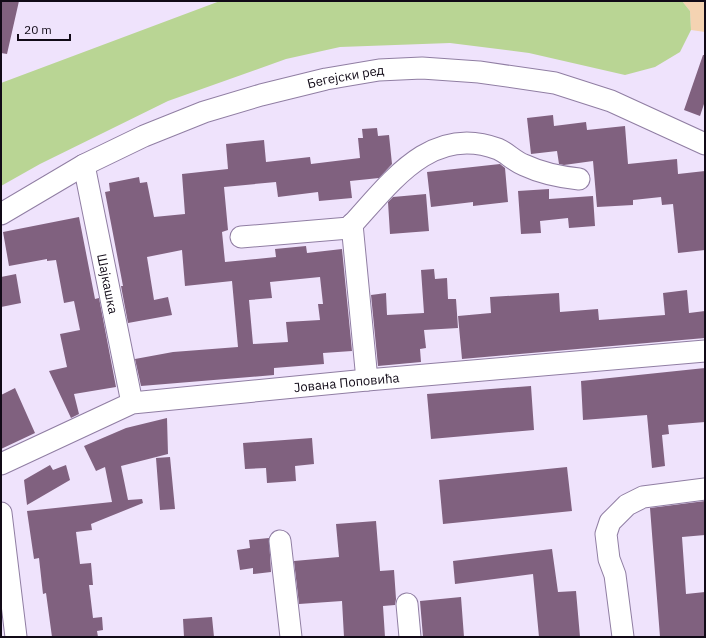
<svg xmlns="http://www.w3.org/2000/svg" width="706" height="638" font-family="'IBM Plex Sans',sans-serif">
<rect width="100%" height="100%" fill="#efe3fc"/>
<path fill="#f4d3b2" d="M682 1H705V32L691 30 690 11Z"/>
<path fill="#b9d594" d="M220 1H682L690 11 691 30 680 52 655 67 625 75 529 53 450 43 340 47 286 59 168 101 40 164 1 186V83Z"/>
<path fill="#80617f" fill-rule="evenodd" d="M1 1H19L7 54 1 53Z
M703 55H705V101L700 116 684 110Z
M553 115 554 126 586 122 587 130 625 126 628 164 677 159 678 174 705 171V250L678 253 673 204 662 205 661 197 633 200V205L597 207 593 161 564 165 559 164 557 151 531 154 527 118Z
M377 128 378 136 389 135 392 164 379 178 350 181 352 198 319 201 318 192 278 197 276 182 224 187 228 230 222 232 225 262 276 257 275 249 306 246 307 253 342 249 352 351 323 353 324 364 274 368V375L141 386 135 359 173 352 238 347 232 281 185 286 182 250 147 257 154 300 168 297 172 315 128 323 121 286H123L105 192 110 191 109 183 139 177 140 183 147 182 154 217 185 214 182 174 228 169 226 144 264 140 266 162 310 157 311 164 360 158 358 138H363L362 129ZM320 277 323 304H318L320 320 286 322 288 342 253 344 249 300 272 298 270 282Z
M500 164 505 168 508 202 473 206V202L431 207 427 172Z
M549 189V199L593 196 595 226 569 228 568 218 540 221 541 233 521 234 518 191Z
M426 194 429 231 390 234 388 202 393 197Z
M79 217 95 299 99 298 116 387 74 394 79 414 71 418 49 371 67 367 60 334 80 330 74 301 64 303 56 260 47 261V259L9 266 3 232Z
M434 269 435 279 447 278 448 299H456L458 328 424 330 426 348 420 349 421 362 378 366 371 295 386 293 387 315 424 313 421 270Z
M16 274 21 303 1 307V277Z
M687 290 689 313 705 311V338L462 359 458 316 491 313 490 297 559 293 560 312 598 309 599 320 665 315 663 293Z
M705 368V422L668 425 669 434 662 435 665 466 652 468 647 415 583 420 581 381Z
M531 386 534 430 431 439 427 394Z
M15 388 35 433 1 449V395Z
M167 418 168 454 121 466 128 500 142 499 143 503 91 524 92 530 76 532 80 564 91 563 93 585H89L93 618 102 617 103 630 97 631 98 637H52L46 593 43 594 39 558 34 559 27 511 112 502 105 467 96 471 84 446 126 428Z
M312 438 314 464 295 466 296 481 267 483 266 468 245 469 243 443Z
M170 457 175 509 160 510 156 458Z
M50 465 53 470 66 465 70 480 27 505 24 480Z
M567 467 572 511 443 524 439 480Z
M705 501V535L682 537 686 594 705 592V637H660L650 508Z
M376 521 380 571 394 570 396 599 395 605 383 606 385 637H344L342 601 299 604 294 561 339 557 336 524Z
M269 538 271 572 253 574V568L240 570 237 550 250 548 249 540Z
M552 549 558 592 576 591 580 637H539L533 574 455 584 453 561Z
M461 597 464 637H423L420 601Z
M212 617 214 637H184L183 619Z"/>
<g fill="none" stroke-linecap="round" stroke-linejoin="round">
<g stroke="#907ea3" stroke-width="23">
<g id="minor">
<path id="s1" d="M84 165 132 403"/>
<path id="s2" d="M1 214 84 165 144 136 204 112 261 95 326 79 379 70 422 68 479 72 555 83 611 101 705 144"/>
<path d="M352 224 367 380"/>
<path d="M241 237 349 228C389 185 430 123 498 149 507 153 514 161 524 165 541 173 560 177 579 179"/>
<path id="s3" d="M1 464 132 403 367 380 705 351"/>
<path d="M1 513 16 637"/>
<path d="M280 541 291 637"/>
<path d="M407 604 410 637"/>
<path d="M623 637 615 575 609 559 606 534 610 522 627 505 643 497 705 489"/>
</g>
</g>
<use href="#minor" stroke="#fff" stroke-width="21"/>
</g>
<g text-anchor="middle" stroke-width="4" stroke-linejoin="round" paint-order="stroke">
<g font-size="13" fill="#110a17" stroke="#efe3fc">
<text dy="5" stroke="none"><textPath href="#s2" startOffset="374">Бегејски ред</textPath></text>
<text dy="5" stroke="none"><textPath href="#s1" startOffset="121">Шајкашка</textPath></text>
<text dy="5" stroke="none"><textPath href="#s3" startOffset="360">Јована Поповића</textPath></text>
</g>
</g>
<rect width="706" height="638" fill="none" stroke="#110a17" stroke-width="4"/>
<path d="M18 34v6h52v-6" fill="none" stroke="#110a17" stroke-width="2"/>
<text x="24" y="34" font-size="12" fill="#110a17" stroke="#efe3fc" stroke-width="3" paint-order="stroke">20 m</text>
</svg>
